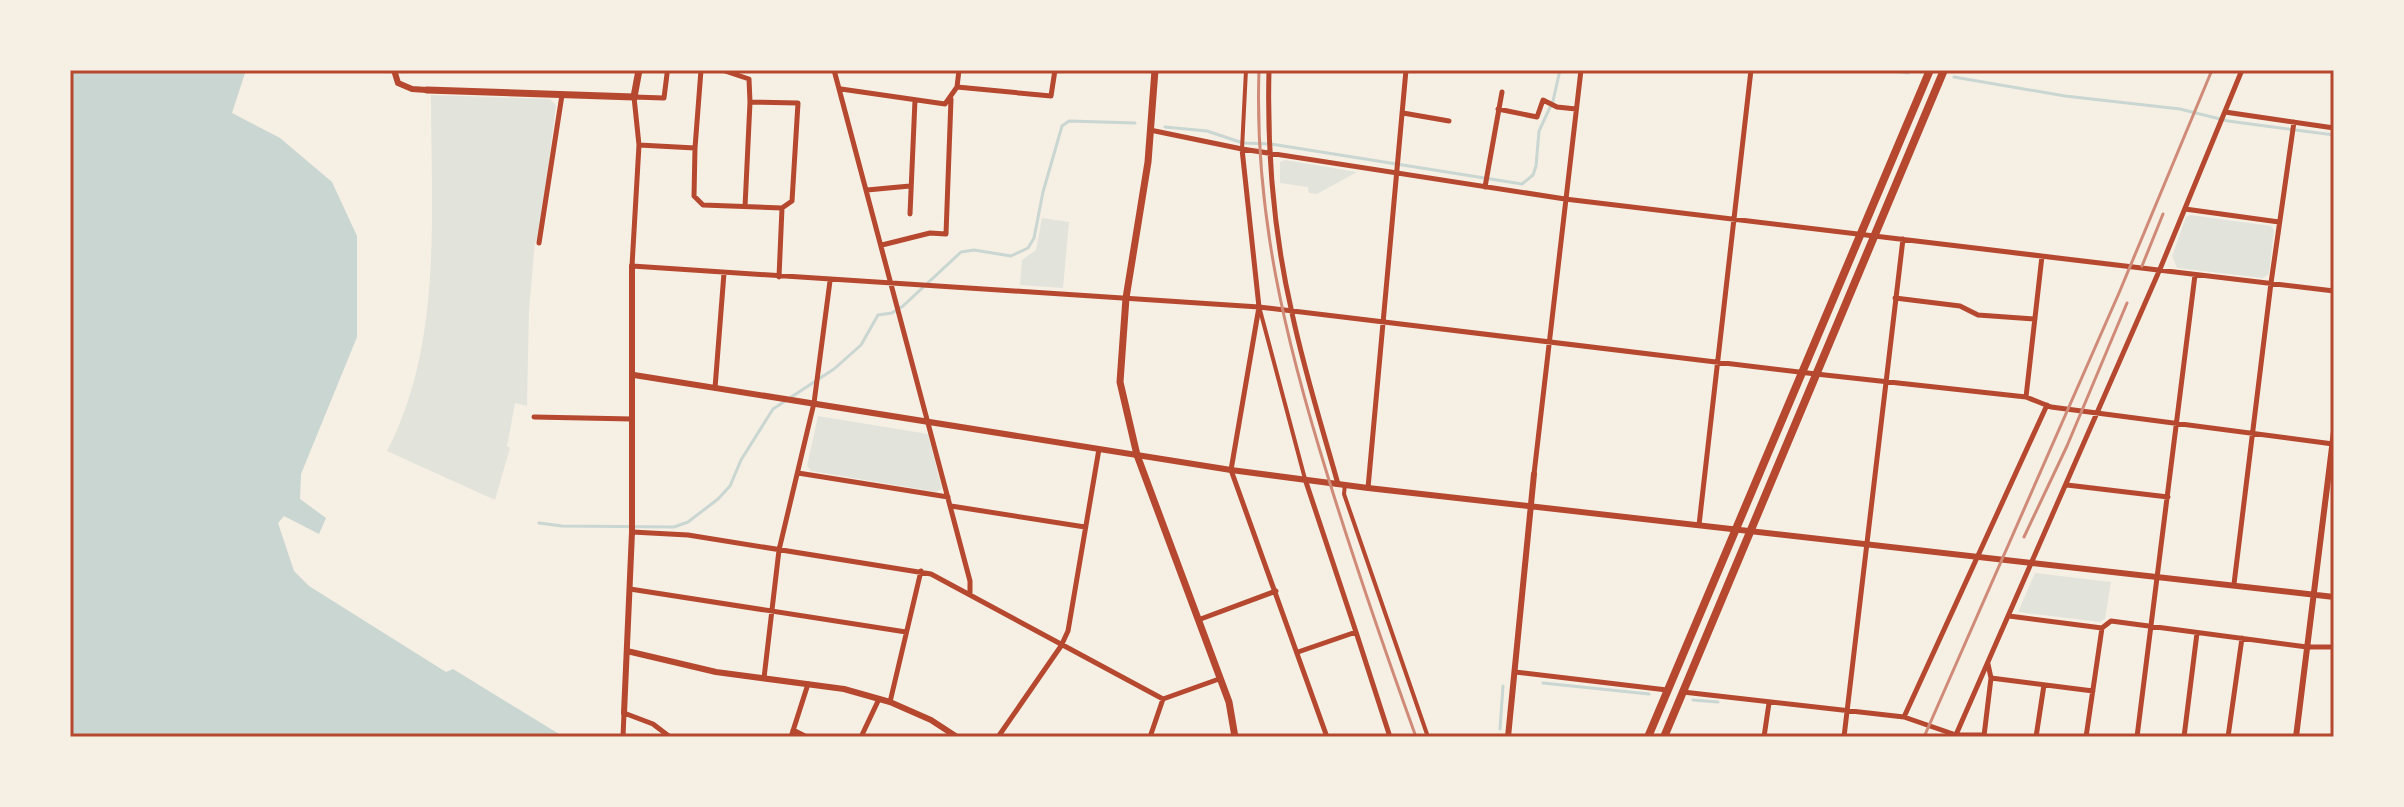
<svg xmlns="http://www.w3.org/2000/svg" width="2404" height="807" font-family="'Roboto Serif',serif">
<rect width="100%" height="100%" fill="#f6efe4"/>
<path fill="#e2e4dc" d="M431 95 550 99 556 105 539 239 535 242 529 310 527 406 515 403 507 446 510 448 495 500 387 451C443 343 431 214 431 95Z
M1285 160 1357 172 1317 194 1309 193 1308 187 1280 183V162Z
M2191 215 2271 226 2274 230 2269 274 2263 278 2177 268 2172 256 2186 217Z
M1042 218 1069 222 1063 288 1020 285 1022 260 1036 250Z
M818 416 928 434 942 489 936 492 811 471 807 466Z
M2035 573 2111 582 2105 619 2100 622 2018 612Z"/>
<path fill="#c9d6d2" d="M70 70H246L232 113 280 138 332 182 357 236V337L301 474 300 499 326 518 319 534 284 516 278 523 294 571 309 586 446 672 453 669 564 737H70Z"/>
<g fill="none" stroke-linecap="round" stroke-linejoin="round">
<path stroke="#c9d6d2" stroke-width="3" d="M1888 70 1908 73
M1954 77 2065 96 2180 109 2228 121 2334 135
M1165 127 1207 131 1243 143 1271 144 1522 184 1533 175 1536 166 1539 131 1553 101 1560 70
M539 523 562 526 674 527 688 522 718 499 730 486 741 460 773 409 834 369 861 345 878 315 892 313 903 306 961 252 974 250 1011 256 1028 248 1034 238 1043 192 1062 126 1069 121 1135 123
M1543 683 1649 694
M1693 700 1718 702
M1500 729 1503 686"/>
<path stroke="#b5482f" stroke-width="4" d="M1242 149 1246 70
M1260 310 1305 479
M1345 484 1344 494 1428 737"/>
<path stroke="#b5482f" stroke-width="5" d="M722 70 749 79 750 102 798 103 792 201 782 208 779 277
M834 70 970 581V594
M1269 70C1267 150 1274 235 1292 313 1304 370 1322 427 1338 484
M667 74 664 98 634 97 639 145 632 266 1259 307 1816 374 2026 397 2051 407 2333 444
M957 87 1051 96 1055 70
M841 89 945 104 957 87 959 70
M1498 109 1537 117 1543 100 1557 107 1576 109
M2225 112 2334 128
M1403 113 1449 121
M1150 130 1242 149 1259 307 1231 470 1327 737
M639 145 695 148 701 70
M695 148 694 196 703 205 782 208
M1242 149 1565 199 2334 291
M1485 187 1502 92
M867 190 910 186
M745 207 750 102
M2185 209 2279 222
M910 214 915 100
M539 243 562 95
M882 245 930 233 946 234 951 99
M1895 298 1960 306 1978 315 2035 319
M715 388 724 273
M2026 397 2042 256
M534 417 632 419
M798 473 948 497
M1534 474 1581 70
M2067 485 2168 497
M1368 488 1406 70
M951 506 1085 527
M1699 525 1751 70
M632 532 688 535 931 574 1163 699 1219 679
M2234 584 2271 283 2294 122
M630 589 906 632
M2009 616 2102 628 2111 621 2307 647H2334
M1198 620 1276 591
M1356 632 1390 737
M1298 652 1356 632 1305 479
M1515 672 1667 690
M764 678 779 550 814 403 830 281
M1991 678 2093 691
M1683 692 1904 717 1956 735H1984
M890 702 921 571
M1904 717 2047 405
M793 730 807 737
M1984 736 1991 678 1988 664
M623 737 624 713 653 724 670 737
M791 737 808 684
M861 737 879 699
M998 737 1061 646 1068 631 1099 449
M1150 737 1163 699
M1764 737 1769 703
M1844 737 1903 239
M1955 737 2160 269 2242 70
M2036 737 2044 685
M2086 737 2102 628
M2137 737 2195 275
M2184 737 2197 633
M2228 737 2242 638"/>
<path stroke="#b5482f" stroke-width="6" d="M394 70 398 83 412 89 427 90
M634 375 1231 470 1368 488 2334 597
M627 651 716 672 844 689 890 702 931 720 957 737
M624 713 632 532V266
M1508 737 1534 474
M2296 737 2334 431"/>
<path stroke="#b5482f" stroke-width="7" d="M1155 70 1148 162 1126 298 1120 382 1137 455 1229 702 1235 737
M427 90 634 97 639 70"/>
<path stroke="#b5482f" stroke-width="8" d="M1648 737 1930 70
M1664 737 1944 70"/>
<path stroke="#cf8b77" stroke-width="3" d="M1259 70C1254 213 1286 342 1328 477 1355 564 1385 651 1416 737
M2142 266 2163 214
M2024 537 2067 446 2127 303
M1924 737 2119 293 2212 70"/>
</g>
<rect width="2404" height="807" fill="none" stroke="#f6efe4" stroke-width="144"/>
<rect x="72" y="72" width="2260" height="663" fill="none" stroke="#b5482f" stroke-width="3"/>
</svg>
